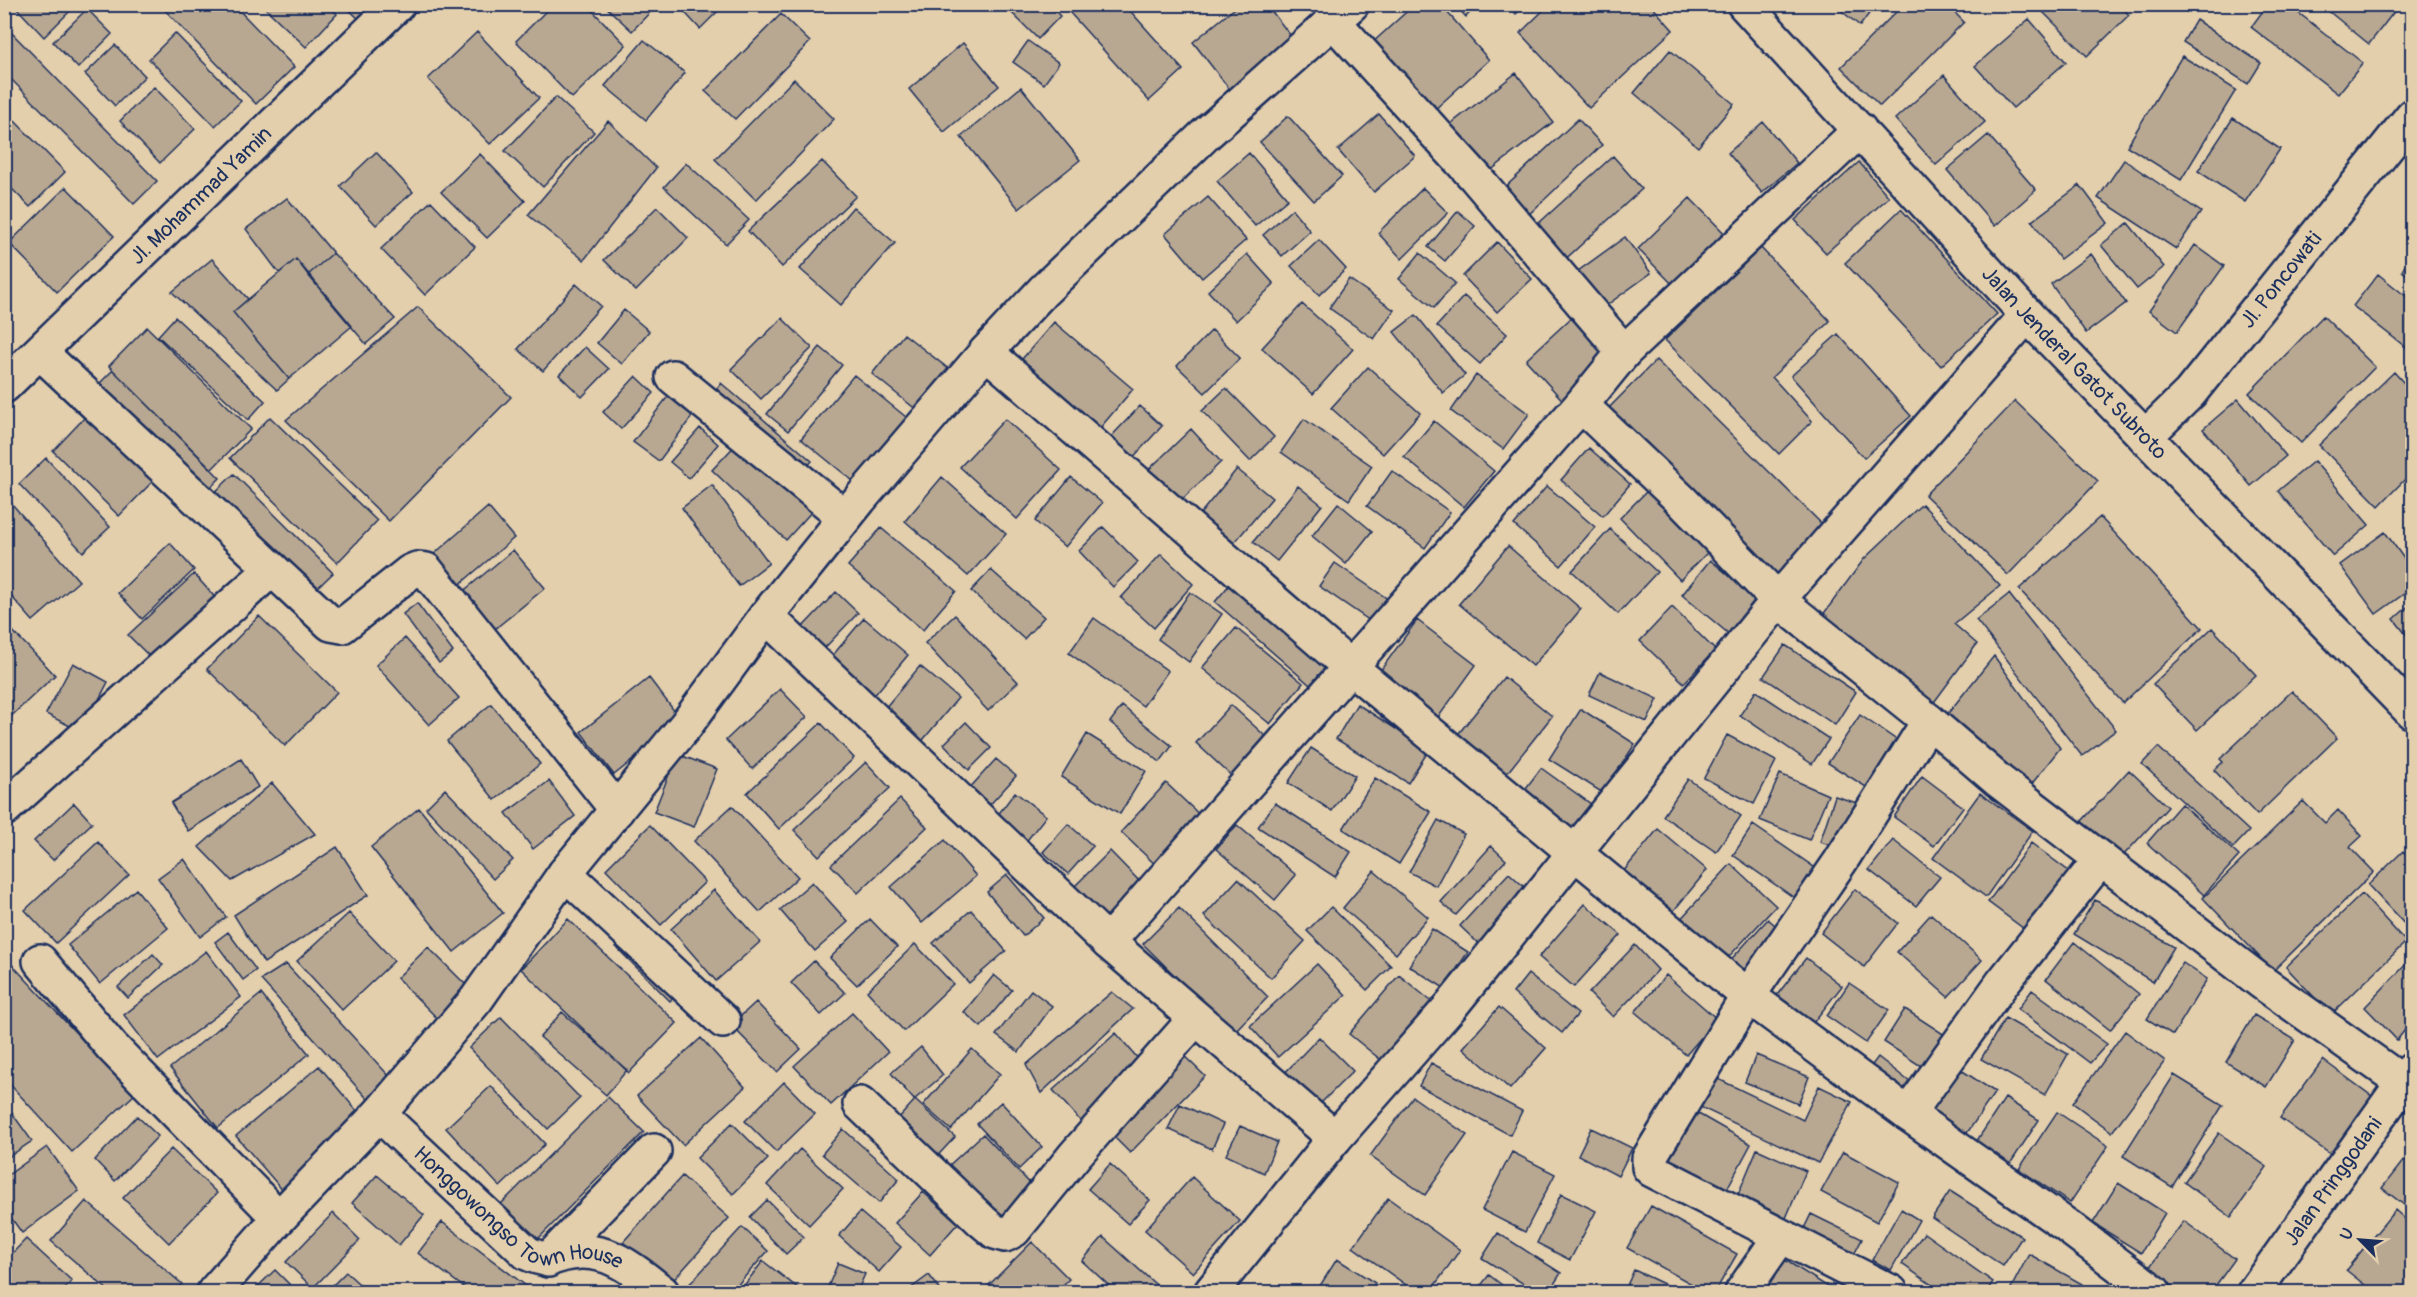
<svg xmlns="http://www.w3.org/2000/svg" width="2417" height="1297" font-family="Pangolin,sans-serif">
<rect width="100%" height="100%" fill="#e4cfad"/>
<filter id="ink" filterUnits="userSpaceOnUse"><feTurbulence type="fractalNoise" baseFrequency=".0167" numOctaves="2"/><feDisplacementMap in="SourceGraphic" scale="12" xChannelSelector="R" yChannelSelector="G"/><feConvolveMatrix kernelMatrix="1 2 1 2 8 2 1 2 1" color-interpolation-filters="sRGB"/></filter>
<g filter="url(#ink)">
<path fill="#b9a891" stroke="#1b2f5e" stroke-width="1.5" d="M13 4H77L44 37Z
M159 4H233L294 67 256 104Z
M261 4H327L337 14 306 47Z
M343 4H377L361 21Z
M553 4H586L626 45 572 98 516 41Z
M603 4H656L657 5 632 31Z
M677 4H725L700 29Z
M1003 4H1048L1060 16 1038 39Z
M1062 4H1124L1183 70 1149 101Z
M1240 4H1266L1298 45 1234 95 1193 42Z
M1415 4H1440L1489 60 1432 112 1371 44Z
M1454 4H1478L1466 17Z
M1508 4H1527L1516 14Z
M1550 4H1650L1673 30 1589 108 1520 33Z
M1833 4H1876L1860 26Z
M1904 4H1946L1964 22 1880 106 1841 67Z
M2046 4H2119L2129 15 2087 56 2041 10Z
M2268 4H2287L2363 63 2338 94 2251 27Z
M2332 4H2400L2369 44 2327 10Z
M87 9 112 34 78 68 53 42Z
M781 14 810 42 735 119 705 91Z
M2029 19 2066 62 2013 108 1975 66Z
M2196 20 2261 63 2248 84 2183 42Z
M4 25 157 181 134 204 4 72Z
M477 32 539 98 490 144 428 79Z
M175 33 241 101 215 126 149 59Z
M644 40 685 73 646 120 605 86Z
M1028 41 1059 63 1044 84 1013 62Z
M963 43 999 86 944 132 909 89Z
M115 45 145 76 115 106 85 74Z
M1670 50 1734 104 1698 147 1634 93Z
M2182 56 2236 90 2181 180 2127 146Z
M1516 73 1553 122 1481 178 1443 130Z
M1944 75 1985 122 1936 165 1895 119Z
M794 79 834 119 756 200 715 159Z
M154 87 195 129 160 163 120 121Z
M1021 87 1080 160 1019 209 961 137Z
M556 97 594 132 543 187 505 151Z
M4 110 65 172 30 207 4 181Z
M1379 114 1415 156 1374 192 1338 150Z
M1288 116 1342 176 1314 201 1260 142Z
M2233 118 2280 149 2245 202 2198 171Z
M1578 119 1602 145 1524 219 1499 193Z
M608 121 656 168 584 260 528 215Z
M1763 122 1797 163 1762 193 1728 153Z
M1988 135 2036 190 1995 226 1947 170Z
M376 152 413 192 376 225 340 186Z
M1249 153 1288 199 1255 226 1217 181Z
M480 154 525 201 487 238 441 192Z
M1613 156 1642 189 1559 265 1529 232Z
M2124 160 2201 212 2176 249 2098 198Z
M822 161 856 196 782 267 748 231Z
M1859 162 1889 197 1826 253 1795 220Z
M686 163 749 220 726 244 664 187Z
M2080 185 2108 223 2060 259 2032 221Z
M66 187 114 236 57 292 9 243Z
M1423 188 1448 213 1402 259 1378 233Z
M1208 197 1246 240 1202 278 1165 234Z
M287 198 333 253 308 275 296 259 279 273 246 229Z
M1690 198 1731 240 1679 291 1638 249Z
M431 201 475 247 425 295 381 249Z
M657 207 688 238 636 291 604 260Z
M853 207 895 243 841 305 800 269Z
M1292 209 1310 231 1282 256 1263 235Z
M1901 209 1997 314 1941 366 1845 263Z
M1458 211 1475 226 1445 261 1428 247Z
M2128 223 2164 267 2137 289 2101 245Z
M1625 237 1651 273 1600 310 1574 274Z
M1319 240 1346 269 1319 295 1291 266Z
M1497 242 1532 279 1497 312 1463 276Z
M2195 245 2224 266 2177 332 2149 311Z
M1761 248 1830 321 1772 377 1812 421 1779 454 1665 340Z
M333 253 395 319 366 344 308 275Z
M1420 253 1455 283 1434 308 1399 279Z
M2412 253V278L2402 271Z
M1247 254 1274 284 1236 321 1208 291Z
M2091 254 2126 303 2086 333 2051 284Z
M212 259 248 299 233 312 289 379 277 390 172 292Z
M296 259 352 326 289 379 233 312Z
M2378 274 2412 301V352L2353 306Z
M1349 279 1394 310 1374 339 1329 308Z
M576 284 601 306 543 371 518 349Z
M1464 296 1507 334 1480 364 1437 326Z
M1302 304 1353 349 1313 394 1262 348Z
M418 307 511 397 389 521 286 420Z
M624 310 649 331 622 364 597 343Z
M1416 315 1465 375 1443 393 1394 332Z
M2323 316 2375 367 2301 443 2249 393Z
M175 317 265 401 248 420 158 336Z
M782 318 812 348 761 399 731 369Z
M1571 318 1611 362 1566 404 1526 360Z
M1054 322 1133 389 1089 441 1010 373Z
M147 327 251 429 212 469 109 366Z
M1212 330 1240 358 1205 393 1177 366Z
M904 334 955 374 923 415 872 374Z
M1838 334 1911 416 1864 458 1791 376Z
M585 347 609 369 582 397 559 375Z
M820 347 842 365 788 431 767 414Z
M1656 360 1830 532 1775 588 1601 416Z
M1368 367 1420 413 1383 454 1331 408Z
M113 370 220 478 202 496 95 388Z
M2394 372 2412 392V472L2379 506 2319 445Z
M854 375 911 421 858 485 801 439Z
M1476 375 1529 414 1503 449 1451 411Z
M636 376 654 393 621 429 603 412Z
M721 383 812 461 798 476 708 399Z
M1226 388 1274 437 1250 461 1202 411Z
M669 395 694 414 659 461 633 442Z
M2238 399 2286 456 2251 486 2203 429Z
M2015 401 2098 481 2008 575 1925 495Z
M1140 406 1162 426 1128 463 1106 442Z
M87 415 153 481 119 516 53 451Z
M270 417 377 521 337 563 230 458Z
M1005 419 1061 470 1017 519 960 467Z
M1304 419 1372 466 1349 500 1281 452Z
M1434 421 1494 471 1464 507 1404 457Z
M700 428 718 444 689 478 670 462Z
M1191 429 1221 462 1171 510 1141 477Z
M741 439 814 509 786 540 712 470Z
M1589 448 1630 484 1603 516 1561 480Z
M46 458 110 527 83 552 19 484Z
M2314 461 2369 525 2333 556 2278 491Z
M1237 469 1272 498 1234 543 1200 514Z
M1392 471 1450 512 1425 548 1367 506Z
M234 474 333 573 310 595 210 497Z
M942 477 1006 534 968 576 905 521Z
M1071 477 1102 503 1065 547 1035 521Z
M712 485 769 563 739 586 682 508Z
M1298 486 1322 505 1277 561 1253 542Z
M1547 486 1595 527 1561 566 1514 525Z
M1649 489 1709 551 1680 580 1620 518Z
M5 496 79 581 33 621 4 588Z
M1338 503 1372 531 1346 564 1312 536Z
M1922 504 2000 586 1954 624 1977 644 1932 705 1819 620 1864 559Z
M488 507 514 538 459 585 434 554Z
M2100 517 2202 628 2123 703 2019 589Z
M1103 527 1138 562 1113 587 1079 551Z
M881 528 956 591 923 630 848 566Z
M1610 529 1657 572 1618 614 1572 571Z
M2385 532 2412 570V588L2376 614 2340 565Z
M170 543 194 570 142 619 118 593Z
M1508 546 1581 609 1533 666 1459 604Z
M513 550 545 588 485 637 454 599Z
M1161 554 1193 584 1154 628 1121 598Z
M1710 560 1758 599 1729 634 1682 595Z
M1335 563 1395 604 1379 627 1319 586Z
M991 570 1044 617 1024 639 971 591Z
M194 574 221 604 158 665 128 635Z
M1235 578 1331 661 1310 685 1215 602Z
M836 592 858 613 817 656 795 635Z
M1190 592 1222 614 1189 662 1158 639Z
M2009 594 2116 730 2082 756 1976 620Z
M417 603 453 652 439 663 403 614Z
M2412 603V642L2394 619Z
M1672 607 1715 650 1684 683 1640 641Z
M955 615 1018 682 988 711 925 643Z
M259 616 337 692 285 746 207 669Z
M864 618 908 655 872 698 828 661Z
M1094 618 1168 671 1143 706 1069 653Z
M1417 620 1476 665 1432 726 1372 682Z
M4 622 55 675 4 723Z
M1236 628 1303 683 1270 724 1202 668Z
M2212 628 2256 675 2197 730 2153 684Z
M405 638 459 698 429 725 376 665Z
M1785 645 1856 692 1835 725 1763 677Z
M1994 656 2060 748 2027 790 1941 722Z
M73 663 108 682 82 732 46 714Z
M920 666 958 698 918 746 880 714Z
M1600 672 1658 699 1647 722 1589 695Z
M1504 677 1552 716 1500 782 1451 743Z
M649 678 682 721 614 775 581 732Z
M780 689 807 717 752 769 726 740Z
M1756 691 1829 739 1812 764 1740 715Z
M2292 691 2337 738 2257 815 2214 770 2223 762 2220 759Z
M491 704 540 764 495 800 447 741Z
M1357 704 1429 750 1408 783 1336 739Z
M1231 705 1273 743 1238 782 1196 743Z
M1122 706 1172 746 1160 762 1110 722Z
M1581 709 1635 744 1603 793 1549 759Z
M1860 715 1898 741 1866 787 1828 763Z
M966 722 991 748 969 770 944 744Z
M821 723 854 758 779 829 747 793Z
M1087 734 1146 771 1120 814 1061 777Z
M1727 735 1776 761 1754 804 1704 778Z
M2158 747 2249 831 2233 848 2142 764Z
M1311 748 1355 776 1332 811 1288 783Z
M677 754 717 769 694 827 654 812Z
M241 759 258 787 188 831 171 803Z
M996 759 1016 776 986 809 967 791Z
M866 762 890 788 819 856 794 830Z
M1541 768 1595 807 1568 843 1514 804Z
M2129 770 2168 807 2121 858 2081 822Z
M1780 774 1828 795 1809 840 1760 820Z
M1922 776 1963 807 1934 846 1894 817Z
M1375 778 1431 812 1399 864 1343 829Z
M1688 779 1741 816 1716 852 1663 816Z
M549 781 575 816 533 849 506 813Z
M272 783 315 834 232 881 199 847Z
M1166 783 1206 821 1161 870 1121 832Z
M445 789 513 860 493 879 426 808Z
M1015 792 1046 816 1025 843 994 820Z
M1980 793 2033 831 1986 897 1933 858Z
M1835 796 1857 803 1842 849 1820 842Z
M900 799 927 827 858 893 831 865Z
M2303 801 2325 823 2338 810 2362 836 2350 847 2374 872 2273 971 2203 898Z
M74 803 92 823 53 860 34 841Z
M1275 803 1351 852 1335 877 1258 827Z
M2181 804 2239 856 2204 895 2147 843Z
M732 806 798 877 760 912 694 841Z
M419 808 503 913 454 952 371 847Z
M1438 820 1464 834 1436 886 1409 872Z
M1068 824 1093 846 1068 874 1043 852Z
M650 825 705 882 661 925 606 869Z
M1237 825 1296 875 1275 900 1216 849Z
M1753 825 1824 874 1803 904 1733 855Z
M1658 829 1707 870 1667 919 1618 878Z
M945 840 976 876 922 923 891 887Z
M1893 840 1940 877 1916 906 1869 870Z
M98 842 129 875 56 943 25 910Z
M2031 843 2078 878 2035 937 1988 902Z
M1491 846 1506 860 1456 915 1441 902Z
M337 847 368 895 264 963 234 915Z
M1110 851 1144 886 1108 921 1074 887Z
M2403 851 2412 861V932L2368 885Z
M184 859 226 917 200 937 158 878Z
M1731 864 1776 906 1721 965 1677 923Z
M1374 871 1428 917 1396 954 1343 908Z
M1509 873 1531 893 1481 946 1460 926Z
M1007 875 1044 918 1023 936 987 892Z
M1238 879 1305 941 1271 978 1204 916Z
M812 882 848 922 815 951 780 910Z
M136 889 168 928 100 984 68 945Z
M1855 889 1898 923 1864 967 1821 933Z
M714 890 760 942 716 981 671 929Z
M2362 894 2406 942 2331 1015 2286 967Z
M2095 900 2174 947 2153 982 2074 934Z
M1585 904 1621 935 1574 987 1539 957Z
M1331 907 1391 966 1367 990 1307 931Z
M1179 908 1268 997 1233 1033 1143 944Z
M971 910 1006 951 969 983 933 943Z
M349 913 394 961 342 1010 297 961Z
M1931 914 1982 960 1948 997 1897 952Z
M568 919 677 1023 629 1073 521 969Z
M870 919 897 947 857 985 830 958Z
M1768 919 1788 936 1745 983 1726 965Z
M1432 929 1468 952 1444 988 1409 966Z
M228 932 256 970 243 980 215 942Z
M630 933 684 987 670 1001 616 947Z
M2074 942 2139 994 2110 1030 2046 979Z
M915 944 953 984 904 1031 867 991Z
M1635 945 1658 970 1613 1017 1589 993Z
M428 947 473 992 442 1023 397 978Z
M206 951 241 997 158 1060 124 1015Z
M153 954 163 965 128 998 118 987Z
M4 956 134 1095 72 1152 4 1078Z
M1806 958 1842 986 1809 1028 1774 999Z
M2412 958V1021L2397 1040 2365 1007Z
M814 961 845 993 821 1015 791 983Z
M2183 963 2207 979 2173 1035 2147 1019Z
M286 964 391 1078 373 1105 261 980Z
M1317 964 1346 995 1278 1057 1250 1026Z
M1528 974 1578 1014 1562 1033 1513 993Z
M994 975 1012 990 981 1027 964 1012Z
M1399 975 1431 1001 1381 1060 1349 1034Z
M1666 975 1717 1019 1686 1055 1635 1012Z
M1849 983 1889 1010 1866 1043 1827 1016Z
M1031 990 1052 1006 1019 1052 996 1035Z
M2032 990 2107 1044 2090 1063 2018 1009Z
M1112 992 1133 1009 1041 1093 1026 1065Z
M261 994 309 1054 218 1128 170 1068Z
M756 1002 801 1049 777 1072 731 1025Z
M1499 1007 1546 1048 1510 1089 1463 1048Z
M1905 1009 1954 1041 1933 1074 1884 1042Z
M562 1012 627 1070 606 1095 540 1037Z
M852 1013 888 1052 831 1105 794 1066Z
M2254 1015 2295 1040 2266 1087 2226 1062Z
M501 1017 580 1098 548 1129 469 1048Z
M2005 1018 2068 1054 2045 1095 1981 1059Z
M2125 1031 2165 1061 2112 1132 2073 1103Z
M1116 1033 1147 1069 1084 1125 1053 1090Z
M1319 1037 1353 1071 1312 1112 1279 1079Z
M701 1038 745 1087 683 1145 637 1096Z
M921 1047 943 1075 914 1100 891 1073Z
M972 1049 1000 1074 951 1130 923 1105Z
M1177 1049 1205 1076 1130 1153 1102 1125Z
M1756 1055 1809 1077 1798 1104 1745 1082Z
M1878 1057 1915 1086 1899 1105 1863 1077Z
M2323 1060 2373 1097 2330 1154 2280 1118Z
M1431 1063 1522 1111 1510 1135 1419 1086Z
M319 1066 367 1123 285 1193 236 1136Z
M1955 1066 1995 1092 1963 1139 1924 1113Z
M2174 1075 2223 1105 2172 1187 2123 1156Z
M1712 1076 1803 1120 1819 1086 1852 1102 1818 1163 1698 1106Z
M784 1082 815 1114 776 1152 745 1121Z
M491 1086 545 1144 500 1187 446 1128Z
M608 1097 644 1132 537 1240 501 1204Z
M1413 1097 1467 1135 1425 1195 1370 1156Z
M2005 1098 2039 1120 2006 1170 1972 1148Z
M915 1100 955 1137 929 1165 889 1129Z
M4 1102 32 1141 4 1160Z
M1001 1102 1042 1147 1019 1169 977 1124Z
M1180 1104 1223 1124 1212 1149 1168 1129Z
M1688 1108 1751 1144 1722 1198 1658 1162Z
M2057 1112 2108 1146 2070 1203 2019 1169Z
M137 1116 158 1136 115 1181 95 1160Z
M732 1123 768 1159 733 1194 697 1158Z
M1240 1126 1277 1142 1264 1173 1226 1155Z
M1591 1128 1632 1148 1618 1176 1578 1155Z
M843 1129 899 1179 879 1203 822 1154Z
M2219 1133 2267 1167 2231 1217 2184 1182Z
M983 1134 1042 1196 1002 1233 943 1171Z
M47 1147 79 1191 22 1233 4 1208V1178Z
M171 1149 217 1193 169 1243 123 1198Z
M800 1149 843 1189 809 1225 767 1185Z
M1757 1149 1806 1171 1783 1225 1734 1204Z
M1512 1152 1555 1174 1525 1232 1482 1210Z
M1843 1152 1899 1182 1877 1222 1821 1192Z
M2404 1160 2412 1166V1211L2382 1188Z
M1110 1164 1150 1200 1128 1224 1088 1189Z
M377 1175 424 1215 399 1245 352 1203Z
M682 1176 729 1218 670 1284 623 1242Z
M1192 1177 1240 1221 1193 1273 1145 1230Z
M2118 1183 2165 1213 2141 1253 2093 1223Z
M1950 1191 2022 1237 2003 1266 1932 1218Z
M923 1192 958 1223 930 1255 895 1223Z
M1561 1194 1596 1211 1570 1260 1537 1243Z
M1388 1198 1460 1250 1430 1292H1416L1353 1247Z
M767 1200 804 1237 786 1254 750 1217Z
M86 1201 182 1284 174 1292H110L51 1241Z
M1651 1206 1737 1254 1715 1292H1706L1627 1248Z
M1901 1209 1919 1220 1891 1270 1872 1260Z
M2395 1210 2412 1225V1292H2374L2346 1270Z
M860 1212 901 1247 879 1272 839 1236Z
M333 1213 360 1240 313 1288 286 1262Z
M1811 1214 1862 1239 1847 1268 1797 1243Z
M2184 1221 2235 1259 2211 1292H2180L2148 1269Z
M442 1222 534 1292H470L418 1253Z
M742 1227 768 1251 731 1292H691L686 1288Z
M1498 1233 1561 1273 1549 1292H1537L1482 1258Z
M1924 1233 1993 1282 1986 1292H1942L1902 1264Z
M1103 1237 1164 1292H1116L1082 1261Z
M26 1239 72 1281 61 1292H4V1262Z
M1032 1242 1069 1279 1056 1292H982Z
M2029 1254 2082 1284 2077 1292H2009Z
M1337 1259 1375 1283 1369 1292H1316Z
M1785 1260 1836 1292H1773L1767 1288Z
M763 1261 799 1289 797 1292H739Z
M838 1263 865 1274 857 1292H836L827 1289Z
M275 1270 297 1292H252Z
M1634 1270 1681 1292H1624Z
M346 1272 368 1292H326Z
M929 1275 942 1292H906Z
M1489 1275 1511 1292H1476Z"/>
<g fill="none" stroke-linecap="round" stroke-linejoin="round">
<g stroke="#1b2f5e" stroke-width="38">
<g id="street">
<path d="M1334 22 1476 178 1624 352"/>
<path d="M40 352 331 624 342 626 410 572 417 569 426 570 617 810"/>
<path d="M986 352 1350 667 1748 996 1908 1114 2067 1226 2154 1292"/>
<path d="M673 377 845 517"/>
<path d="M1581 405 1682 501 1778 600 1929 721 1999 781 2260 981 2404 1083"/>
<path id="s1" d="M2145 437 2190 393 2412 116"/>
<path d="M766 616 1108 942 1335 1138"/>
<path d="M4 809 272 569"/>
<path d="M565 873 723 1021"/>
<path d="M1108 942 1581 405 1624 352 1860 130"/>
<path d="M40 961 112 1047 279 1218"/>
<path d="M860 1104 982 1221 995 1232 1005 1235 1014 1230 1075 1155 1195 1019"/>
<path id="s2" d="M379 1114 527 1253C551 1264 549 1256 572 1253 609 1247 635 1271 662 1292"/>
<path d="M1908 1114 2003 982 2101 859"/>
<path d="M548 1260 654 1151"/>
<path d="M214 1292 279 1218 379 1114 476 1000 565 873 686 725 766 616 860 499 986 352 1043 291 1207 133 1352 4"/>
<path d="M1211 1292 1335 1138 1451 1006 1778 600 2027 315"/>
<path d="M1742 1292 1780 1237"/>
<path d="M1891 1292 1652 1170 1649 1167V1158L1748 996 1840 862 1929 721"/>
<path id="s3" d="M2254 1292 2412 1070"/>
</g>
</g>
<g stroke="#1b2f5e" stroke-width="38">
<g id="secondary">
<path id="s4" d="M1744 4 2027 315 2412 712"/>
<path id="s5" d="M4 386 398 4"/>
</g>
</g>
<use href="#street" stroke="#e4cfad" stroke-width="33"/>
<use href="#secondary" stroke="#e4cfad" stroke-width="33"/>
</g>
</g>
<g text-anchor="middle" stroke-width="4.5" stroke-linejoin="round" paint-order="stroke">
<g font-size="21" fill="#1b2f5e" stroke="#e4cfad">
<text dy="7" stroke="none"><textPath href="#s5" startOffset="274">Jl. Mohammad Yamin</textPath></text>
<text dy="7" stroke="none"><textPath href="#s1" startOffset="208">Jl. Poncowati</textPath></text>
<text dy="7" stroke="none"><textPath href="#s4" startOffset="488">Jalan Jenderal Gatot Subroto</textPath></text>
<text dy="7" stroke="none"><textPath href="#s3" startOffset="136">Jalan Pringgodani</textPath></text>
<text dy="7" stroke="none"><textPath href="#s2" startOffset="177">Honggowongso Town House</textPath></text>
</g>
</g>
<rect width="2417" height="1297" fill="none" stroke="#e4cfad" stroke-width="24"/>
<rect x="12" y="12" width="2393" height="1273" fill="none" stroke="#1b2f5e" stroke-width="2" filter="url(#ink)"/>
<g transform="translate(2360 1240) rotate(295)" stroke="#e4cfad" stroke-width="4.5" paint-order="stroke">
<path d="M0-4.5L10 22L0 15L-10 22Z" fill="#1b2f5e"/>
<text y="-9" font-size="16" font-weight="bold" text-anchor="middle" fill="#1b2f5e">U</text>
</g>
</svg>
